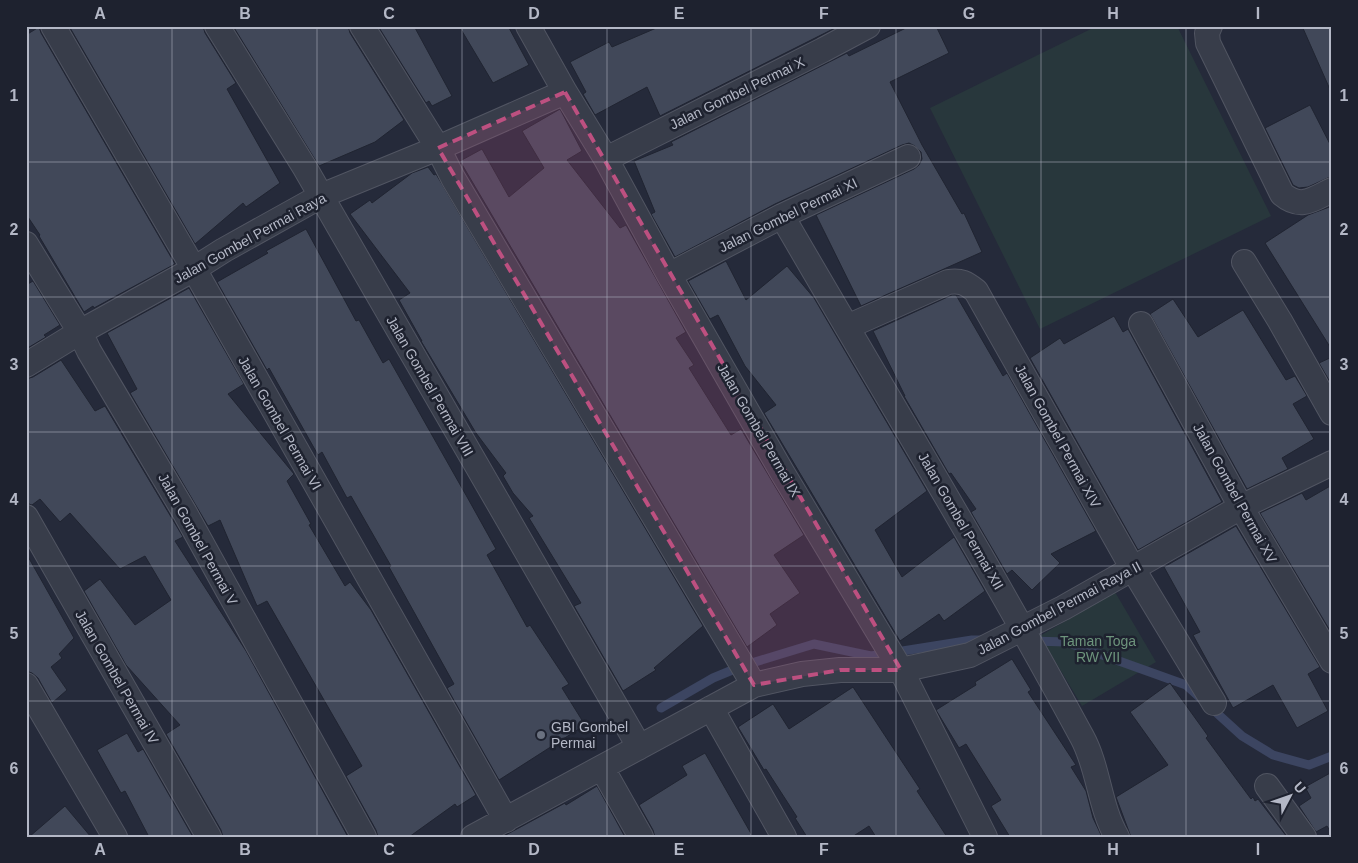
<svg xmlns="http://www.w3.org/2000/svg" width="1358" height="863" font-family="Arial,sans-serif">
<rect width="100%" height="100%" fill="#252a3a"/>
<path fill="#28373c" d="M1097 26H1177L1271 216 1040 329 930 108Z
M1115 592 1156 662 1082 706 1040 636Z"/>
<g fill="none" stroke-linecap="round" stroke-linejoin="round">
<path stroke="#3c4561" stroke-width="9" d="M1032 641 1066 642 1186 685 1242 736 1273 755 1309 765 1332 756
M661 708 713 678 742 666 814 644 871 656 972 640H984"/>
</g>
<path fill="#414859" stroke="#202431" d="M69 26H203L205 33 236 83 227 89 280 183 246 207 243 203 195 244Z
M233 26H348L350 33 404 120 375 142 319 166Z
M378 26H414L452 96 432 106 429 101 426 103Z
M459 26H508L529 65 493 83Z
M661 26H834L835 28 660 116 647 87 595 115 583 94 586 92 570 62 609 42 612 47Z
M910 26H936L949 53 890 82 922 145 962 214 964 213 982 252 861 306 816 215 914 169 919 165 922 159 921 152 915 146 909 143 902 145 775 204 675 257 651 214 655 212 634 161 673 145 671 142 847 53 849 56Z
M1302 26H1332V94Z
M39 27 41 33 175 264 94 308 93 306 84 312 39 236 40 235 26 214V35Z
M1310 105 1332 148V176L1308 187 1299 188 1293 185 1265 128Z
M560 109 582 151 567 160 620 228 626 225 686 332 676 338 694 365 689 368 731 435 741 429 804 535 774 555 800 593 770 614 777 625 747 647 460 161 482 149 509 197 544 168 522 131Z
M428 167 434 175 436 174 703 626 654 668 656 670 623 691 574 606 581 603 529 518 533 516 513 493 503 476 506 473 476 433 421 341H422L399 300 410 293 350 214 370 200 372 203 412 173Z
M1332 206V350L1265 243 1308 215Z
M306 229 356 321 359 320 383 363 389 359 471 504 496 549 487 555 527 627 530 625 569 684 562 688 585 725 499 780 447 688 454 684 389 567 391 566 351 496 347 498 322 452 318 455 269 368 267 370 217 282 268 253 266 251Z
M726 261 746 300 787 266 814 298 927 491 875 530 902 577 954 537 985 591 944 621 939 614 900 641 764 413 776 405 745 366 718 315 710 319 688 281Z
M33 281 60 325 44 335 46 337 26 349V285Z
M189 288 244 384 228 394 294 474 287 481 311 524 309 525 345 586 350 582 371 610 476 795 457 807 455 804 409 837H378L376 830 346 776 362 766 267 601 257 606 220 520 208 526 130 393 137 389 107 333Z
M952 295H956L1003 376 1007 373 1096 531 1051 554 1060 563 1032 590 1012 570 1007 574 971 512 976 509 951 473 949 474 904 396H905L873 331Z
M1173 299 1198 337 1243 310 1286 380 1295 376 1307 396 1293 404 1314 439 1282 458 1288 469 1247 489 1150 314Z
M1114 316 1123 332 1128 329 1222 502 1138 550 1030 358 1060 338 1064 344Z
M1332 357V382H1330L1319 363Z
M61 360 95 411 105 406 183 537 175 541 246 651 348 837H223L221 830 166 734 180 725 126 665 84 591 100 579 135 625 171 600 145 556 120 569 70 513 60 522 40 499 32 505 26 503V379L33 377Z
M1332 485V634L1260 513 1302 493 1306 500Z
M1236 526 1320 667 1308 674 1328 711 1297 728 1273 685 1233 708 1193 635 1200 632 1164 567Z
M26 553 74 638 59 654 62 658 51 667 67 690 52 703 38 678 32 673 26 671Z
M1012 659 1031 690 1028 692 1076 765 1071 767 1086 791 1093 818 1102 837H1010L991 806 1001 800 966 744 959 748 942 720 936 710 976 685 975 682Z
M1170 683 1208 736 1206 738 1251 799 1253 797 1255 801 1258 799 1287 837H1131L1116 797 1168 765 1130 712Z
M853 687 920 789 917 791 947 837H876L869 826 852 837H807L795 818 797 817 766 769 764 770 738 727 773 704 789 729Z
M127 733 138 752 143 749 193 837H149L125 791 121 793 97 750Z
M705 753 753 837H655L653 830 639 805 687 775 682 766Z
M1332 772V834L1327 826 1316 832 1299 806 1311 798 1305 787Z
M597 786 625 837H502L565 803 566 805Z
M65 806 91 837H29Z"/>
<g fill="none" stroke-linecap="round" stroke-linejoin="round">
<g stroke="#515562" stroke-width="26">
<path id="street" d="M53 26 194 269 506 820
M217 26 305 168 633 736 638 748
M362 26 438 148 453 178 754 685
M528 26 565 92 606 159 669 275 782 472 901 670 985 837
M1210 26 1207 33 1208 43 1282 194C1301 210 1313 199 1332 190
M606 159 823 50 868 26
M782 216C883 390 987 561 1082 737 1099 768 1099 806 1117 837
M26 244 80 332 89 351 185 513 364 837
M1244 262 1280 321 1332 413
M669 275 782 216 908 157
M1141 324 1241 507 1332 661
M847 327 948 282C961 280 966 283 976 291L1133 569 1214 703
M26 365 80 332 194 269 224 250 321 196 438 148 565 92
M26 517 209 837
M26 685 115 837
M711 708 784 837
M602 768 641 837
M1267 786 1304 837
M473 837 754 685 802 674 840 670H901L970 655 1063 608 1241 507 1332 463"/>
</g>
<use href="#street" stroke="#383d4a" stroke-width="24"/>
</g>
<path fill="#bd5080" fill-opacity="0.2" stroke="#bd5080" stroke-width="4" stroke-dasharray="10 6" stroke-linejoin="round" d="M565 92 901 670H840L754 685 438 148Z"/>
<path fill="none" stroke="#b4b8c6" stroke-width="1" stroke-opacity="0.55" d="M172 26V837M317 26V837M462 26V837M607 26V837M751 26V837M896 26V837M1041 26V837M1186 26V837M26 162H1332M26 297H1332M26 432H1332M26 566H1332M26 701H1332"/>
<circle fill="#6b7280" stroke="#1e222f" stroke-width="2" cx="541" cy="735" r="5"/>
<g text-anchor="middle" stroke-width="5" stroke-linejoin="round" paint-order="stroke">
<g font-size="14" fill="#b4b8c6" stroke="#1e222f">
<text transform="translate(737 93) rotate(-26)" y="5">Jalan Gombel Permai X</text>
<text transform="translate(788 215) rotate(-26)" y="5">Jalan Gombel Permai XI</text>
<text transform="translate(250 238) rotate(-29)" y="5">Jalan Gombel Permai Raya</text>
<text transform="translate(430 386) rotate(60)" y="5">Jalan Gombel Permai VIII</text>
<text transform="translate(280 423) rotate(60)" y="5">Jalan Gombel Permai VI</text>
<text transform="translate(759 430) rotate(60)" y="5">Jalan Gombel Permai IX</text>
<text transform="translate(1058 436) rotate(61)" y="5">Jalan Gombel Permai XIV</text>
<text transform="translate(1235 493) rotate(61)" y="5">Jalan Gombel Permai XV</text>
<text transform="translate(961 521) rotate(60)" y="5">Jalan Gombel Permai XII</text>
<text transform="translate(198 539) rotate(61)" y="5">Jalan Gombel Permai V</text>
<text transform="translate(1059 608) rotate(-28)" y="5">Jalan Gombel Permai Raya II</text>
<text transform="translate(117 677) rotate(60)" y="5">Jalan Gombel Permai IV</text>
</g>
<g font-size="14" fill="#6d947c" stroke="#1e222f">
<text x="1098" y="646">Taman Toga<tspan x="1098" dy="16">RW VII</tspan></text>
</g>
<g font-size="14" fill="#b4b8c6" stroke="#1e222f" text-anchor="start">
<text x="551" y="732">GBI Gombel<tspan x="551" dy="16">Permai</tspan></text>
</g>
</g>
<rect width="1358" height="863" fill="none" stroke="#1e222f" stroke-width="55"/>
<g transform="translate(1290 796) rotate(49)" stroke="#1e222f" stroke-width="4" paint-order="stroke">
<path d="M0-4L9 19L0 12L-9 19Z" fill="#b4b8c6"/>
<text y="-8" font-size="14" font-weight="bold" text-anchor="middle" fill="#b4b8c6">U</text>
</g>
<rect x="28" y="28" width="1302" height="808" fill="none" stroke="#b4b8c6" stroke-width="2"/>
<g font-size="16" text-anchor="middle" font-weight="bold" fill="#b4b8c6">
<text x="100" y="19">A</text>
<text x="245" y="19">B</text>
<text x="389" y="19">C</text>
<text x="534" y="19">D</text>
<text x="679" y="19">E</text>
<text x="824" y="19">F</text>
<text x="969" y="19">G</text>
<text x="1113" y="19">H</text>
<text x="1258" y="19">I</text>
<text x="14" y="101">1</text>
<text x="1344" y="101">1</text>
<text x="14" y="235">2</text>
<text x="1344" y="235">2</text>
<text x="14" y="370">3</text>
<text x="1344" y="370">3</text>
<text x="14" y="505">4</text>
<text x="1344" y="505">4</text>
<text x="14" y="639">5</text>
<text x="1344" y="639">5</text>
<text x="14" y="774">6</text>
<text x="1344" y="774">6</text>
<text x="100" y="855">A</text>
<text x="245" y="855">B</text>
<text x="389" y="855">C</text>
<text x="534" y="855">D</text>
<text x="679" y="855">E</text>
<text x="824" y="855">F</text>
<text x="969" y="855">G</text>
<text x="1113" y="855">H</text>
<text x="1258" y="855">I</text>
</g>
</svg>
